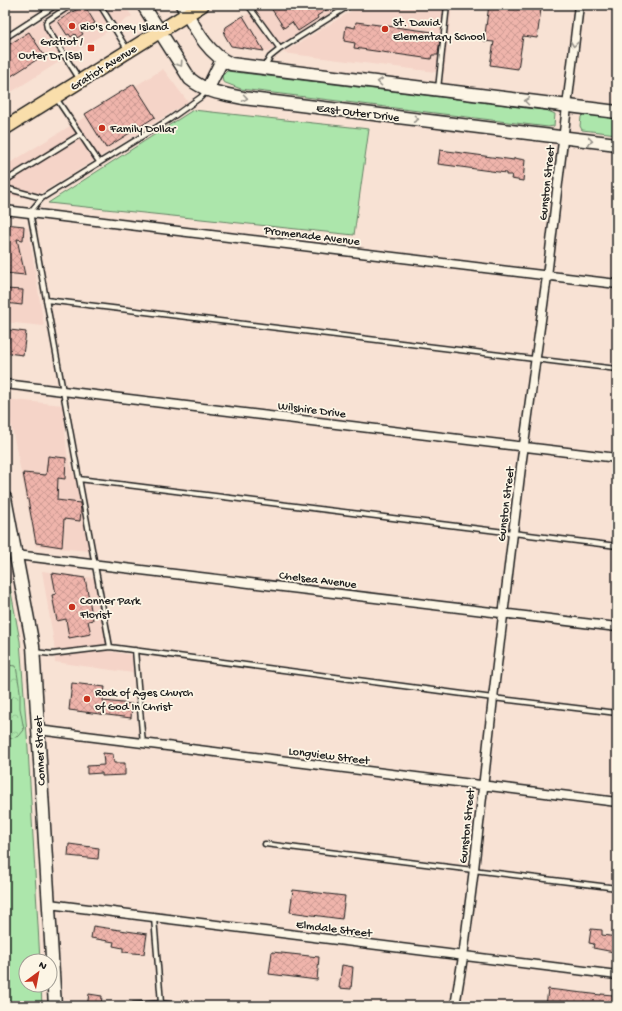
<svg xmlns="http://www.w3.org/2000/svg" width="622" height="1011" font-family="'Gochi Hand',sans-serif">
<defs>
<pattern id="forest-crowns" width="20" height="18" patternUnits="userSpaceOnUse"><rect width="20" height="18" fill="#ace6ab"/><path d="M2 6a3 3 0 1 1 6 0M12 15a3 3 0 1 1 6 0" fill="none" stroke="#93c593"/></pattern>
<pattern id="building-cross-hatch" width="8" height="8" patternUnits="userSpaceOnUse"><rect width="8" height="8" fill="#efb4ab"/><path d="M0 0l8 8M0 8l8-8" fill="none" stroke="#cc9a93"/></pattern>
</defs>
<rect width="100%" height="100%" fill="#f8e2d4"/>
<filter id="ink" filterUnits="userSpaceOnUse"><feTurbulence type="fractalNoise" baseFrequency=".025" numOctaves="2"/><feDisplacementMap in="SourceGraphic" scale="8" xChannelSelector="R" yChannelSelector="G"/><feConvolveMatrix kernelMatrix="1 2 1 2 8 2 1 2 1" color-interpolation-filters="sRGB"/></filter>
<g filter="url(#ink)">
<path fill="#f5d4c8" d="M66 5H124L132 16 5 96V44Z
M262 5H343L268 52 231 46 222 30Z
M361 5H452L444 73 283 53Z
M163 69 188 102 33 198 5 196V166Z
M5 225 28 228 44 326 5 322Z
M6 399 63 405 67 454 84 506 89 551 36 546Z
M42 571 94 578 108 651 132 655 133 673 55 662 54 643Z"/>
<path fill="#ace6ab" stroke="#648164" d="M227 71 546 110 555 114 554 126 548 127 241 89 223 82 222 76Z
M193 110 369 129 354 235 48 203Z
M584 114 617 118V134L582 130 580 126 581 117Z
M5 559 20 641 28 748 40 961H26V985H41L42 1006H5Z"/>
<path fill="url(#forest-crowns)" stroke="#648164" d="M6 665 16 666 20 691V708L24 730 19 736 5 740Z"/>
<path fill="url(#building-cross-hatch)" stroke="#1c1c1c" d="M84 5 95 23 81 31 83 34 77 38 75 34 71 37 69 34 67 35 58 21Z
M269 5H334L317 16 318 18 298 31 292 22 284 28Z
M489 5H517L541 9 537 38 523 36 518 69 490 65 494 42 484 41Z
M243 16 264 51 231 46 224 34 226 27Z
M356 22 433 32 432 36 440 38 438 55H432L431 59 354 48 355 43 344 41 346 26 355 28Z
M29 32 44 55 5 80V47Z
M134 84 155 117 106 148 85 114Z
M440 150 514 160V158L525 160 523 181 511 179 512 175H506V173L438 164Z
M5 224 24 226 23 240 17 239 25 275 5 273Z
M5 289 23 290 22 305 5 303Z
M10 330 26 332 23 355 7 353Z
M48 456 66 458 65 479 58 478 57 500 80 503 81 511 80 521 64 519 62 547 36 543 23 473 46 475Z
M52 573 85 578 93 620 88 621 91 634 69 638 66 619 57 621 52 595 56 594Z
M72 683 105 687 103 701 132 704 131 718 69 710Z
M103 753 113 754 114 763H125V775L102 776V773L87 774V766L104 765Z
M69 844 99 848 98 859 68 856Z
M293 890 345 896 342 919 290 912Z
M93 926 147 934 144 954 123 952V948L113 946 114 942 91 938Z
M591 929 602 930V935L617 937V949H614V952L593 948 594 944 589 943Z
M272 952 319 957 317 980 269 974Z
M342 965 353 967 351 989 339 988Z
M548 989 601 995V994L613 995 611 1006H546Z
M89 994 102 996 101 1006H87Z"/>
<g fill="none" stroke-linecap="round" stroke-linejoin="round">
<g stroke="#1c1c1c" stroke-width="7">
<path id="lane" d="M71 5 47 21 46 23 47 28 80 80
M100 5 127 49
M248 5 280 49
M5 38 56 5
M265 66 270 57 280 49 350 5
M438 89 447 5
M56 98 99 162
M5 181 81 134
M5 188 42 198
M46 300 617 369
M79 479 617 546
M110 647 30 212 42 198 170 119 201 97 206 91
M135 650 143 744
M34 652 52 654 110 647 493 698 617 713
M265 844 617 888
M161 1003 183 1006
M134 1006V1005L161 1003 154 918"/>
</g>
<g stroke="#1c1c1c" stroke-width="11">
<path id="street" d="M5 210 617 284
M5 384 617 458
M16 555 617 627
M38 730 617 802
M49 904 617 975
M455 1006 463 957 474 869 493 698 522 459 547 276 579 5"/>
</g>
<g stroke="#1c1c1c" stroke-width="15">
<path id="secondary" d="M143 5 190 79C206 92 223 94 243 98L617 144
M182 5C194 26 207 54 231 64L617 112
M207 90 222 60
M5 498 33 646 55 1006"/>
</g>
<g stroke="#1c1c1c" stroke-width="16">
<path id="primary" d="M5 128 202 5"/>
</g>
<use href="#lane" stroke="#fcf5e5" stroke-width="4"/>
<use href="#street" stroke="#fcf5e5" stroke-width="8"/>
<use href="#secondary" stroke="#fcf5e5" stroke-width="12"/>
<use href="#primary" stroke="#f9deab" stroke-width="13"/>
</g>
<defs><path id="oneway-chevron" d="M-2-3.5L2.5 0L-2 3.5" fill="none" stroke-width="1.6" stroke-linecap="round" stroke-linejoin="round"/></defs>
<g stroke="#97938b">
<use href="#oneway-chevron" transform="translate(574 44) rotate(97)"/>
<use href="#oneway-chevron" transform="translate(180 64) rotate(56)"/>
<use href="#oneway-chevron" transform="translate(380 82) rotate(-173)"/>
<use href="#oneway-chevron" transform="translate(245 98) rotate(9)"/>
<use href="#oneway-chevron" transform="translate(527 101) rotate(-173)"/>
<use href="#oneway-chevron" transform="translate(416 119) rotate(7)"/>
<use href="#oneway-chevron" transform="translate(590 141) rotate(7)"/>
</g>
</g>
<g fill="#c8321e" stroke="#fcf5e5" stroke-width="1.5">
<circle cx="72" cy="26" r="4"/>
<circle cx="385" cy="29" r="4"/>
<rect x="87" y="44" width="8" height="8" rx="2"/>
<circle cx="102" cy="128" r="4"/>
<circle cx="72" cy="607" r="4"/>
<circle cx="87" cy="699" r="4"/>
</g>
<g text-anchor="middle" stroke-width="3.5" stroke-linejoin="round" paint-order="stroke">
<g font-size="12" fill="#1c1c1c" stroke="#fcf5e5" text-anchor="start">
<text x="393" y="26">St. David<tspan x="393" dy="14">Elementary School</tspan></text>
<text x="80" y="30">Rio's Coney Island</text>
<text x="83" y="45" text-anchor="end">Gratiot /<tspan x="83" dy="14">Outer Dr (SB)</tspan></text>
<text x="110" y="132">Family Dollar</text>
<text x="80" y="604">Conner Park<tspan x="80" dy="14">Florist</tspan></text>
<text x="95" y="696">Rock of Ages Church<tspan x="95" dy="14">of God In Christ</tspan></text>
</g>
<g font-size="12" fill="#1c1c1c" stroke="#fcf5e5">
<text transform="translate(103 67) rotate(-32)" y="4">Gratiot Avenue</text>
<text transform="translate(358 112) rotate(7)" y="4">East Outer Drive</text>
<text transform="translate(546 183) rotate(-84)" y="4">Gunston Street</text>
<text transform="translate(312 235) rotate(7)" y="4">Promenade Avenue</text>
<text transform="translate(312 409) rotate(7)" y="4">Wilshire Drive</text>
<text transform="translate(505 504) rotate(-83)" y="4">Gunston Street</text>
<text transform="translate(318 579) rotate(7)" y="4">Chelsea Avenue</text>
<text transform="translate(39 751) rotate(-93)" y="4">Conner Street</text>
<text transform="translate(329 755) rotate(7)" y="4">Longview Street</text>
<text transform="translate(466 826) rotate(-84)" y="4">Gunston Street</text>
<text transform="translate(334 928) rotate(7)" y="4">Elmdale Street</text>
</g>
</g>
<rect width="622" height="1011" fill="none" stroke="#fcf5e5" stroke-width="20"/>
<rect x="10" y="10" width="602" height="991" fill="none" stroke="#1c1c1c" stroke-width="1.5" filter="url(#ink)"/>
<g transform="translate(38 973) rotate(32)"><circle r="19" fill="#fcf5e5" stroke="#a29e95"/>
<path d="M0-3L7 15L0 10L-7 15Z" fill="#c8321e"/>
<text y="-6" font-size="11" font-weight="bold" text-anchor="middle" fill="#1c1c1c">N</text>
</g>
</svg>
